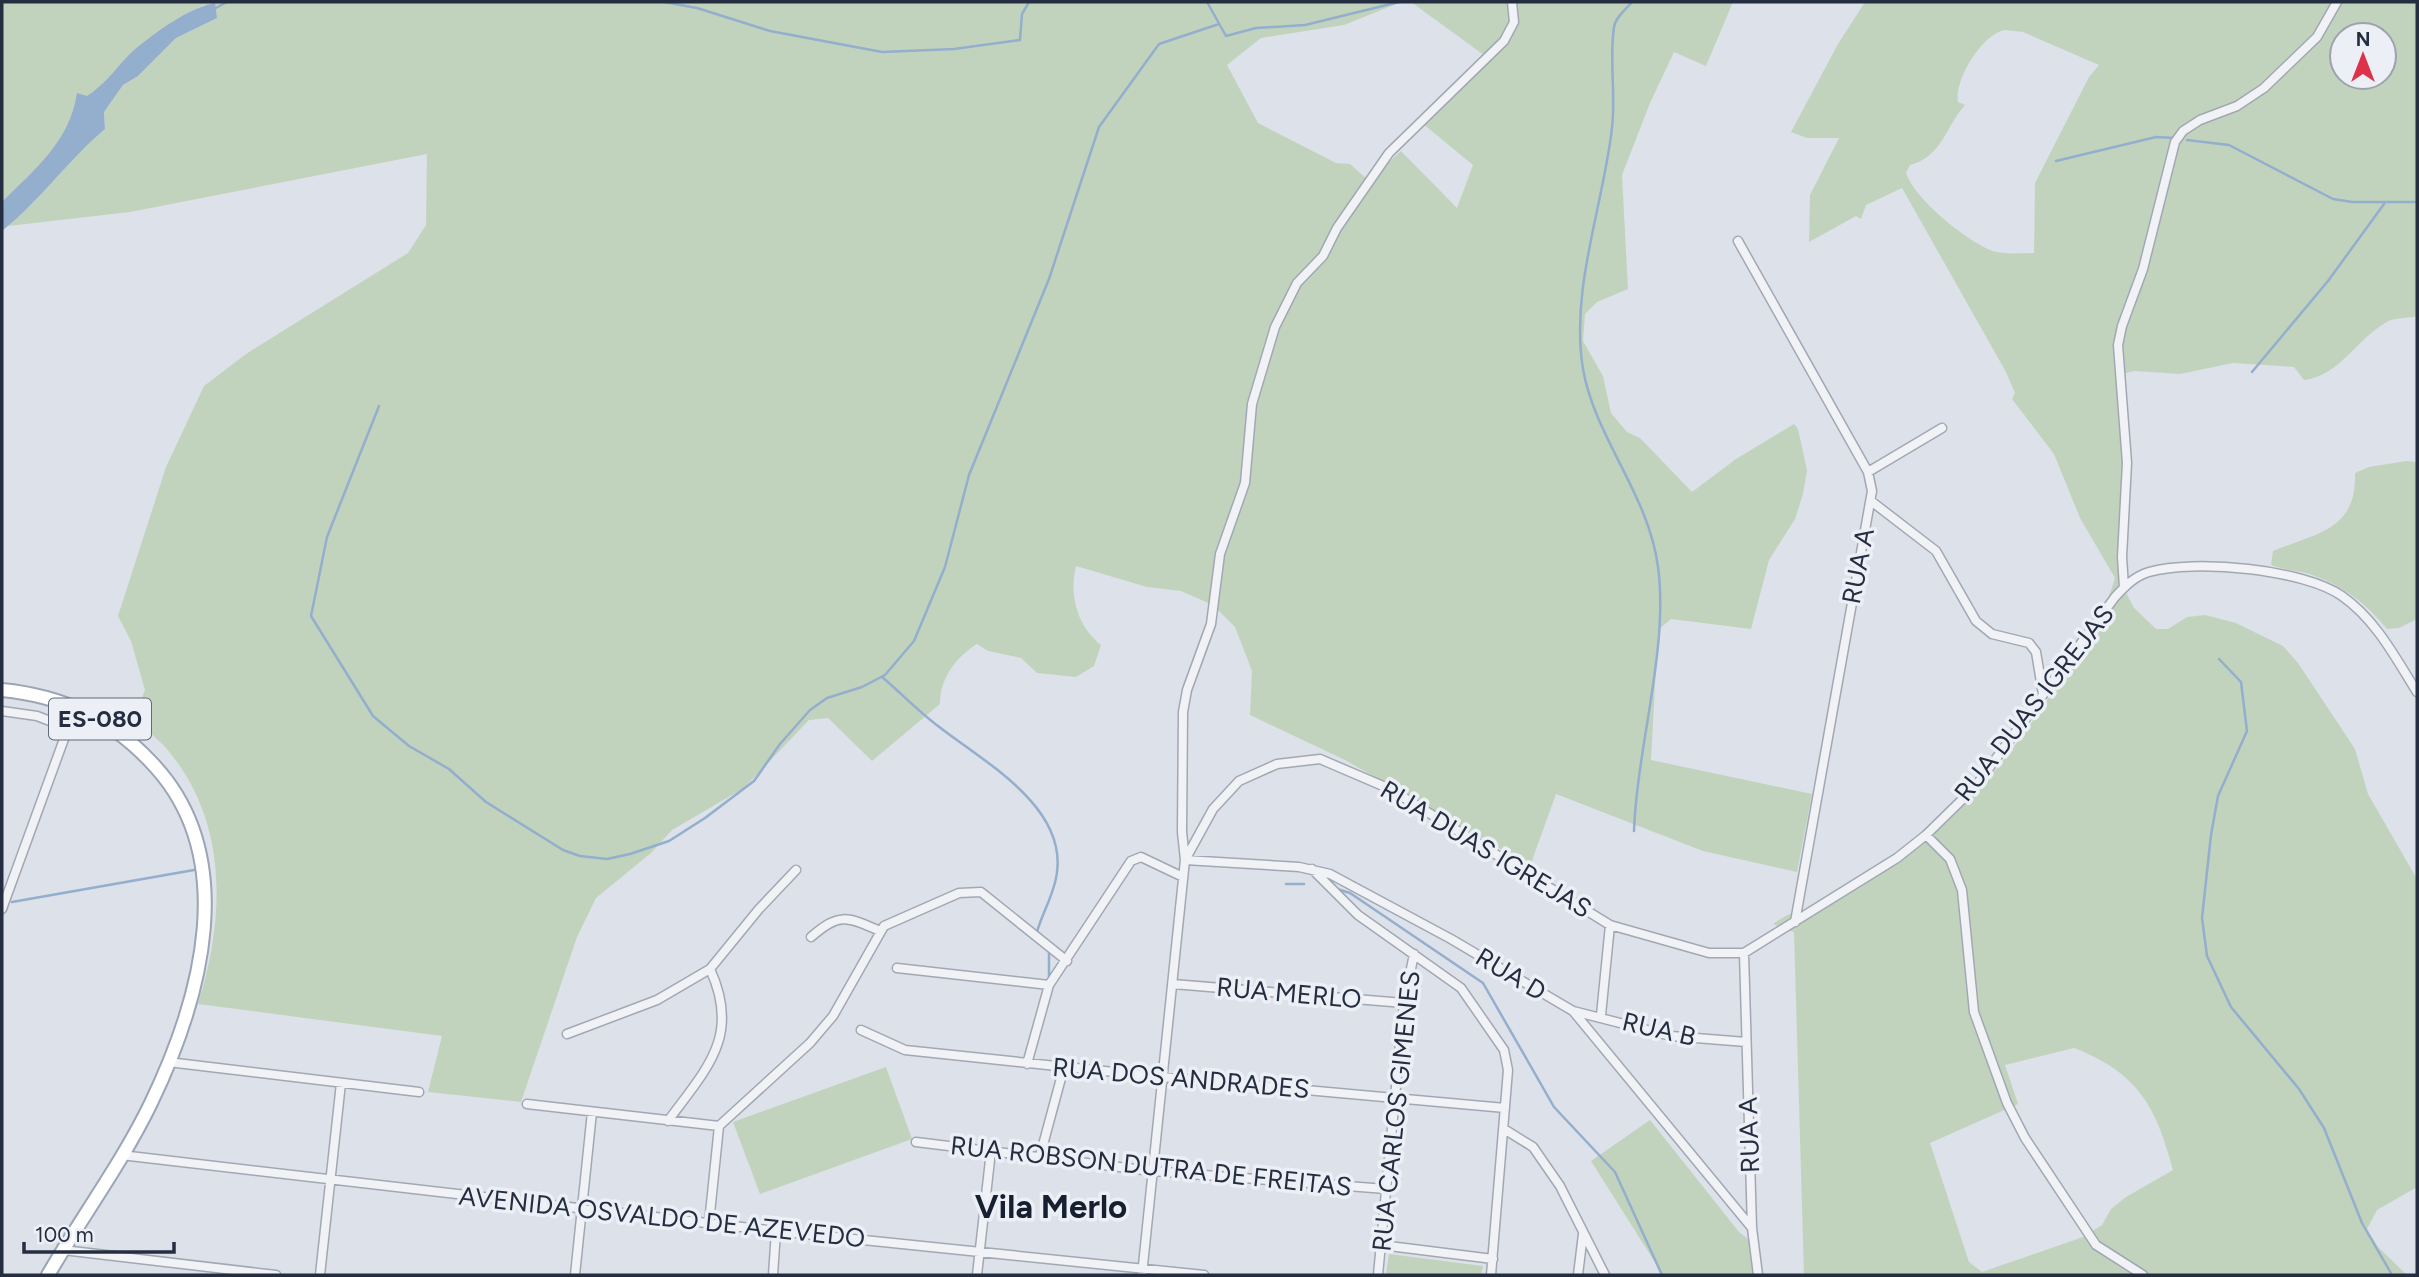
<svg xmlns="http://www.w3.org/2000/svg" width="2419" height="1277" font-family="Figtree,sans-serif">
<rect width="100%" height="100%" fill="#dde1e9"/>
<path fill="#c2d3bd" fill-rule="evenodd" d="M2 2H1401L1344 25 1261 38 1227 65 1258 123 1336 163 1350 164 1369 181 1401 151 1457 208 1473 165 1422 123 1488 58 1411 2H1733L1706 66 1674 52 1650 103 1622 175 1628 289 1597 302 1585 314 1583 341 1603 376 1611 413 1627 432 1640 438 1692 492 1736 459 1794 424 1798 429 1807 470 1803 494 1795 519 1769 560 1751 629 1671 619 1658 630 1651 760 1812 794 1797 872 1703 851 1556 794 1530 866 1345 760 1250 715 1252 671 1235 627 1213 605 1181 591 1147 587 1076 566C1069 595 1077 626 1101 645L1094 666 1076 677 1037 673 1021 658 988 651 977 644C956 657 940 678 940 704L872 761 828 718 809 720 744 788 672 830 651 853 596 898 577 937 521 1102 428 1092 442 1036 198 1004C225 918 229 821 166 748 157 738 145 729 134 719L145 690 131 641 118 616 166 467 204 386 246 354 408 253 426 225 427 154 130 212 8 226C44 196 70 158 105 129L104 112 123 85 138 76 176 38 217 18 204 5 134 51 99 88 87 96 56 149 2 202Z
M1865 2H2417V316C2407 319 2393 317 2385 323 2356 340 2339 376 2304 380L2294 367 2233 363 2180 374 2134 371 2118 375 2124 446 2121 583 2134 608 2156 629H2168L2187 617 2205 615 2236 623 2283 646 2298 663 2355 749 2368 794 2417 879V1187L2377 1210 2367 1229 2378 1247 2407 1275H1804L1794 932 1773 924C1798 906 1808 912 1832 902 1850 894 1867 883 1883 872 1958 825 2012 754 2060 681 2082 648 2104 616 2115 578L2080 518 2054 454 2012 399 2015 393 2006 372 1902 188 1866 205 1861 219 1856 216 1809 242 1810 195 1839 138H1807L1791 132 1838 44ZM2005 30 2023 32 2099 65 2089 77 2035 183 2034 253C2020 253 2002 255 1990 250 1964 239 1914 198 1906 173L1910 165C1942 157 1946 126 1965 105L1958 102C1954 80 1982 34 2005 30ZM2342 35H2384V77H2342ZM2074 1048C2138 1073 2156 1106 2173 1170L2126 1197 2111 1209 2102 1225 2083 1237 1982 1272 1969 1262 1930 1143 2018 1104 2005 1065Z
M2406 461 2417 462V619L2399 628 2387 629C2366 603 2341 584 2309 574 2296 570 2284 570 2271 565L2273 551C2317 533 2357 530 2355 473L2369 467Z
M886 1067 912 1139 760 1194 733 1122Z
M1650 1120 1739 1232 1749 1240 1753 1275H1663L1591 1161Z
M1389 1254 1483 1266 1481 1275H1386Z"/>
<path fill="#94aecd" d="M215 3 217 18 176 38 138 76 123 85 104 112 105 129C68 160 41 200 2 231V202C35 169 70 141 77 93L87 96C106 84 118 65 134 50 156 32 188 8 215 3Z"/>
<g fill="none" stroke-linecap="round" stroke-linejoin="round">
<path stroke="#94aecd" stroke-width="2.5" d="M664 2 697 8 770 31 882 52 954 49 1020 40 1022 14 1029 2
M1207 2 1226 36 1256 28 1305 25 1399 2
M1632 2C1626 9 1615 18 1614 27 1609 60 1616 94 1612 128 1603 207 1570 289 1583 369 1595 438 1649 495 1658 567 1669 647 1637 747 1634 831
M214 9 227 2
M2187 140 2229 145 2333 199 2352 202H2417
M2056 161 2156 137 2175 138
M2252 372 2328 281 2384 204
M379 406 327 537 311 616 373 716 409 746 449 769 486 802 563 850 580 856 607 859 630 854 669 841 705 818 754 781 780 744 810 710 827 698 862 687 885 675 914 641 945 567 969 475 1049 279 1099 127 1159 44 1219 24
M2219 659 2241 682 2247 731 2218 796 2211 835 2202 918 2207 956 2231 1007 2299 1089 2324 1128 2362 1223 2392 1275
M882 677C901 693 918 711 938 726 981 760 1066 805 1057 872 1055 893 1042 913 1037 932
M1286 884H1304
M1337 889 1350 893 1483 983 1554 1107 1615 1172 1662 1275
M12 902 194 870
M1049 949V977"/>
<g stroke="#a2a8b3" stroke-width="11">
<path id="street" d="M1738 241 1868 472 1872 491 1795 922
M1868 472 1942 428
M1871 501 1936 551 1976 621 1992 634 2029 643 2036 652 2043 694
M2124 587 2122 557 2127 463 2118 345 2122 326 2143 269 2175 142 2183 131 2200 120 2237 106 2264 88 2317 37 2337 2
M2 711 37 716 68 728
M1926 835 1950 859 1962 890 1974 1012 2007 1103 2025 1138 2096 1245 2143 1275
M1185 860 1213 809 1239 781 1277 764 1320 759 1390 789 1610 925 1709 953H1744L1897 858 1926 835 1975 787 2115 597C2125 586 2135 576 2149 572 2194 559 2304 569 2342 596 2376 620 2395 657 2417 692
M1185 860 1299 867 1330 874 1451 939 1573 1011 1752 1228
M1312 869 1358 915 1461 988 1504 1050 1508 1070 1491 1275
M2 909 68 728 79 707
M811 937C839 913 846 916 880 931
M1744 953 1752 1228 1758 1275
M897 968 1049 985
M1173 984 1404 1003
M1573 1011 1671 1036 1746 1042
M1601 1015 1610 925
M861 1030 905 1050 1162 1077 1505 1108
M567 1034 657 1000 710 969 759 909 796 870
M168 1062 419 1092
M1027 1064 1049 985 1131 861 1141 857 1183 877
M527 1104 719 1126
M668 1121C707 1068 741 1036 710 969
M1504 1129 1533 1147 1560 1186 1605 1275
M916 1142 1152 1171 1386 1189
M121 1155 776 1231 1204 1275
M1040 1156 1064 1067
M709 1223 719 1126 810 1043 833 1016 884 926 959 893 981 892 1067 961
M1381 1245 1493 1259
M63 1250 276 1275
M320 1275 341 1083
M575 1275 592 1112
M773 1275 776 1231
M977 1275 991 1151
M1142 1275 1185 860 1182 832 1183 712 1187 690 1211 624 1220 554 1245 483 1252 404 1275 327 1297 283 1323 256 1337 228 1389 153 1504 41 1514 22 1512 2
M1378 1275 1404 1003 1414 954
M1578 1275 1583 1234"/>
</g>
<g stroke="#9ba5b6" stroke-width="16">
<path id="primary" d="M2 690C62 696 108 717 150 761 242 855 201 999 151 1103 122 1163 81 1218 48 1275"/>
</g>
<use href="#street" stroke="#f0f2f6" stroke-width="8"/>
<use href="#primary" stroke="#fff" stroke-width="12"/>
</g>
<g text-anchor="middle" stroke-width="7" stroke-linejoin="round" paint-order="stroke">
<rect fill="#ecf0f6" stroke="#616877" stroke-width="2" x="49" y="698.5" width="102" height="41" rx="5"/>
<g font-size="24" font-weight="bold" fill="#252e41">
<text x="100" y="727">ES-080</text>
</g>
<g font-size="26" fill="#252e41" stroke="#ecf0f6">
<text transform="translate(1858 566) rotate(-79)" y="9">RUA A</text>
<text transform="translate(2034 703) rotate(-52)" y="9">RUA DUAS IGREJAS</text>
<text transform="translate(1486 849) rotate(31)" y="9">RUA DUAS IGREJAS</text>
<text transform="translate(1511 974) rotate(31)" y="9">RUA D</text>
<text transform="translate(1289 993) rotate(5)" y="9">RUA MERLO</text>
<text transform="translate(1659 1029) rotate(13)" y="9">RUA B</text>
<text transform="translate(1181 1078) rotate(5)" y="9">RUA DOS ANDRADES</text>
<text transform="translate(1396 1111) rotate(-84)" y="9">RUA CARLOS GIMENES</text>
<text transform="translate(1749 1135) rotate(-92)" y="9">RUA A</text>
<text transform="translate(1151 1166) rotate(6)" y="9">RUA ROBSON DUTRA DE FREITAS</text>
<text transform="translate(662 1217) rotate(6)" y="9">AVENIDA OSVALDO DE AZEVEDO</text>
</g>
<g font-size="33" font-weight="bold" fill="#172031" stroke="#ecf0f6">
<text x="1051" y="1218">Vila Merlo</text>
</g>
</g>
<rect width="2419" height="1277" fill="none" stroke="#252e41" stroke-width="7"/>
<g transform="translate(2363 56)"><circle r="33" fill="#ecf0f6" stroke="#9ca2ae" stroke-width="2"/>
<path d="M0-5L12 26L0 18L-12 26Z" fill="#dc334a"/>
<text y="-10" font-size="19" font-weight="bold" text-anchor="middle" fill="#252e41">N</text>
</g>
<path d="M24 1242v10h150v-10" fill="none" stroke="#252e41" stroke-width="3.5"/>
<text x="35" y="1242" font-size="21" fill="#252e41" stroke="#ecf0f6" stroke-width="5" paint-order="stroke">100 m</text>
</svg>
